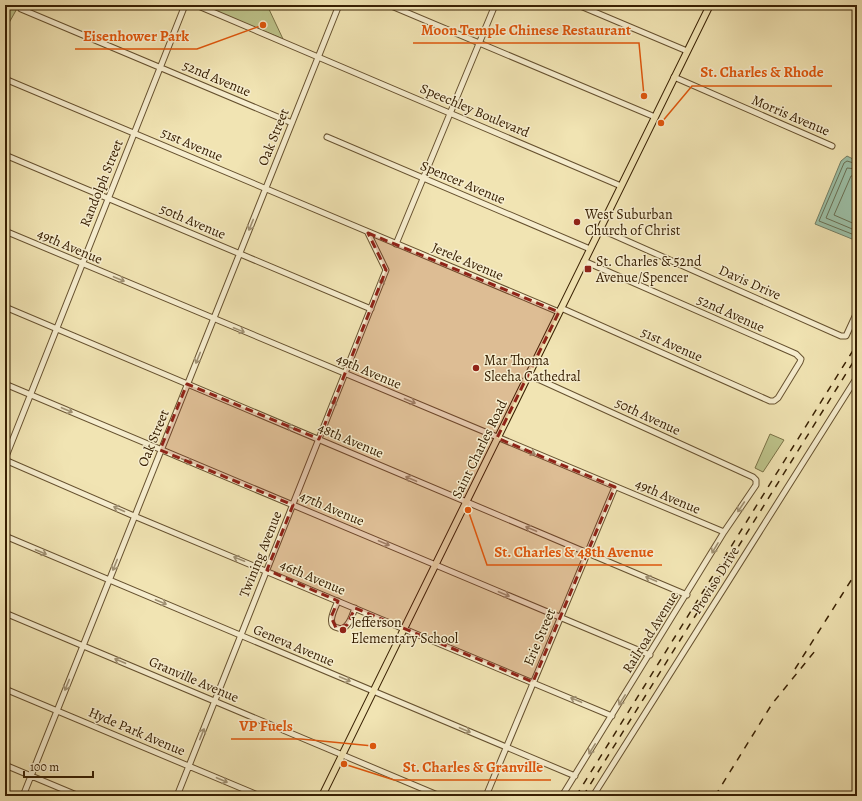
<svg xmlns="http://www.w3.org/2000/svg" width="862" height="801" font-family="Alegreya,serif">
<rect width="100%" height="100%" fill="#f1e4b3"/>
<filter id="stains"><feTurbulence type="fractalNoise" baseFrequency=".005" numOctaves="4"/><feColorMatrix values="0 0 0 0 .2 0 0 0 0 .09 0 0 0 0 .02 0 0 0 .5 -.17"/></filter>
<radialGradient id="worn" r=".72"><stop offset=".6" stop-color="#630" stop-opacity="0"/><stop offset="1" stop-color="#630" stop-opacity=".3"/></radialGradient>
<path fill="#bdc38a" stroke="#7a7246" d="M5 5H19L5 30Z
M200 5H267L283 39Z
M770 434 784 440 763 472 755 468Z"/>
<path fill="#9cbfa6" stroke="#747f65" d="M847 156 857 161V241L815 224 841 161Z"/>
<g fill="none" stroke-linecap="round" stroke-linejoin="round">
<path stroke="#6a7054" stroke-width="1" d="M857 164 847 161 844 163 819 221 857 236
M857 169 847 168 826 218 857 231
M857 175 851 176 834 215 857 225"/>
<g stroke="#66512f" stroke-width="7">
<path id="minor" d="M196 5 621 186
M389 5 655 117
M578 5 687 51
M21 9 292 123
M674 77 832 146
M5 79 559 312
M327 137 590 249
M5 155 371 309
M600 229 841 336H846L857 312
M5 231 724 532
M396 244 495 5
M5 307 687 595
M561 308 770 401H774L778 398 800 362 801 359 796 354 584 261
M529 375 753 477 756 480V485L724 532 562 796
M5 384 650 655
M5 459 185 5
M5 460 134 516 612 716
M5 536 575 776
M338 601C335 608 325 626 338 628 341 629 345 628 347 625 351 621 353 613 355 608
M5 613 440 796
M5 689 260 796
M5 765 79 796
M23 796 339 5
M177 796 386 270 368 233
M486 796 615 487
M593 796 857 377"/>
</g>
<g stroke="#382003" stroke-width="8">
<path id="major" d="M322 796 710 5"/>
</g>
<use href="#minor" stroke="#f6edce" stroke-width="5"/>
<use href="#major" stroke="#f1e4b3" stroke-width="6"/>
<path stroke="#382003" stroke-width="1.5" stroke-dasharray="7 7" stroke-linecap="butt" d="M795 669 857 571
M576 796 857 344
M583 796 857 356
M715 796 772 704 815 651"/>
</g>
<defs><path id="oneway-shaft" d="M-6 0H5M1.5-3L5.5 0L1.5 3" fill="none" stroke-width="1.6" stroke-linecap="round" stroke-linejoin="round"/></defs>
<g stroke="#a09173">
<use href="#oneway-shaft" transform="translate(251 225) rotate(112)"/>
<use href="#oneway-shaft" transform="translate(119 279) rotate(23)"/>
<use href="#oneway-shaft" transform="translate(381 284) rotate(-69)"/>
<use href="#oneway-shaft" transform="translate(239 330) rotate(22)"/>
<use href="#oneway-shaft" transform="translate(198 358) rotate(112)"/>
<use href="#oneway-shaft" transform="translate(410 401) rotate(23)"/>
<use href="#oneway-shaft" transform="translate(333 405) rotate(-68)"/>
<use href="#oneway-shaft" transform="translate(67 410) rotate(23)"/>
<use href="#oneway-shaft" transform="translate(292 428) rotate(-157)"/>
<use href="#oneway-shaft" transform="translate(530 452) rotate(23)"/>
<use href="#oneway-shaft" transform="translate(187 461) rotate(22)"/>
<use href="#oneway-shaft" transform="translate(411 479) rotate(-157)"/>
<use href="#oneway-shaft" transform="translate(741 507) rotate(124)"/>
<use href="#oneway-shaft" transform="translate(119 509) rotate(-156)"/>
<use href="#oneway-shaft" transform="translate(531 529) rotate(-157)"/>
<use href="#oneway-shaft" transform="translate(384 543) rotate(23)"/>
<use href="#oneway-shaft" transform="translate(715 548) rotate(121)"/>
<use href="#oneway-shaft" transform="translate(41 552) rotate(23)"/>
<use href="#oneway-shaft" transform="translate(239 559) rotate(-158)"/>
<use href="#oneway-shaft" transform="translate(115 565) rotate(112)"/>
<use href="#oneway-shaft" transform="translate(651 579) rotate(-157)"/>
<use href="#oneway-shaft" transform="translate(504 594) rotate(23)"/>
<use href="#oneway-shaft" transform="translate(161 602) rotate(23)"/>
<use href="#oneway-shaft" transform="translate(120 661) rotate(-157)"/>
<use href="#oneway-shaft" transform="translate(345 679) rotate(23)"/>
<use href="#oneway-shaft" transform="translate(67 685) rotate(112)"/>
<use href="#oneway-shaft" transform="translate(576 700) rotate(-157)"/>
<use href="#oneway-shaft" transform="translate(622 700) rotate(122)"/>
<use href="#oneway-shaft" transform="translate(465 730) rotate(23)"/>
<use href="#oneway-shaft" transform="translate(202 734) rotate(-68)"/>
<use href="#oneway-shaft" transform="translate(592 749) rotate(122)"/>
<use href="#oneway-shaft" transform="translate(222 780) rotate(23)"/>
</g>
<path fill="#8f2418" fill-opacity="0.2" stroke="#8f2418" stroke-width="3" stroke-dasharray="8 5" stroke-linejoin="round" d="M368 233 559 312 497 438 615 487 533 682 355 608 347 625 336 628 331 617 338 601 267 570 293 505 160 450 187 384 319 439 386 270Z"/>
<g fill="#8f2418" stroke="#f6edce" stroke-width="1.5">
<circle cx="577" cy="222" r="4"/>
<rect x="584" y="265" width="8" height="8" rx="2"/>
<circle cx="476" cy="368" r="4"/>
<circle cx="343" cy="630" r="4"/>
</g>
<g text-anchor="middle" stroke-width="3" stroke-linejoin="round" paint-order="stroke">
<g font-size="14" fill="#382003" stroke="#f6edce">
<text transform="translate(217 78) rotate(23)" y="5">52nd Avenue</text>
<text transform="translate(475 110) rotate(23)" y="5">Speechley Boulevard</text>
<text transform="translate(791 115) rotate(23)" y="5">Morris Avenue</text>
<text transform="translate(273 137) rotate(-68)" y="5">Oak Street</text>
<text transform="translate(192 144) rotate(23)" y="5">51st Avenue</text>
<text transform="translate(463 182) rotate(23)" y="5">Spencer Avenue</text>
<text transform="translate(101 183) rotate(-68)" y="5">Randolph Street</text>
<text transform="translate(193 221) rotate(23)" y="5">50th Avenue</text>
<text transform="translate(70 246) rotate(23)" y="5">49th Avenue</text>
<text transform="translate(468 261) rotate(23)" y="5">Jerele Avenue</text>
<text transform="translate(750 282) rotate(24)" y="5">Davis Drive</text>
<text transform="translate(731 313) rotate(24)" y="5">52nd Avenue</text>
<text transform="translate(672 344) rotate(24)" y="5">51st Avenue</text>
<text transform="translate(369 371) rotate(23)" y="5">49th Avenue</text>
<text transform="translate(648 416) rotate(25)" y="5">50th Avenue</text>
<text transform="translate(153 438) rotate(-68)" y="5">Oak Street</text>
<text transform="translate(351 440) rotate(23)" y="5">48th Avenue</text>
<text transform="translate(479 449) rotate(-64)" y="5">Saint Charles Road</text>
<text transform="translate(668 496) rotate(23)" y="5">49th Avenue</text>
<text transform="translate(332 508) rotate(23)" y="5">47th Avenue</text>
<text transform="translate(260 554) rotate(-68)" y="5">Twining Avenue</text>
<text transform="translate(313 577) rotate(23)" y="5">46th Avenue</text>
<text transform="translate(715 580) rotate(-58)" y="5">Proviso Drive</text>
<text transform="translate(650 632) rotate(-58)" y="5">Railroad Avenue</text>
<text transform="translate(539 637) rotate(-67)" y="5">Erie Street</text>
<text transform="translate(294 645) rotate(23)" y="5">Geneva Avenue</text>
<text transform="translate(194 679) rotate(23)" y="5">Granville Avenue</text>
<text transform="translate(137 731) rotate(23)" y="5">Hyde Park Avenue</text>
</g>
<g font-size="14" fill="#382003" stroke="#f6edce" text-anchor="start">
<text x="585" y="219">West Suburban<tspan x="585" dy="16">Church of Christ</tspan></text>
<text x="596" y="266">St. Charles &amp; 52nd<tspan x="596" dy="16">Avenue/Spencer</tspan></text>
<text x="484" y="365">Mar Thoma<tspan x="484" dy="16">Sleeha Cathedral</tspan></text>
<text x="351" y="627">Jefferson<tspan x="351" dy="16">Elementary School</tspan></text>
</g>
</g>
<path fill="none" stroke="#df560c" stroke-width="1.5" d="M644 96L639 43H413M263 25L197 49H75M661 123L692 86H832M468 510L487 565H662M373 746L301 739H231M344 764L394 780H551"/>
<g fill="#df560c" stroke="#f6edce" stroke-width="1.5">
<circle cx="644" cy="96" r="4"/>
<circle cx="263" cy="25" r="4"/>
<circle cx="661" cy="123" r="4"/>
<circle cx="468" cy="510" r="4"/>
<circle cx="373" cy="746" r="4"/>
<circle cx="344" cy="764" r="4"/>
</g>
<g font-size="15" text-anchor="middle" font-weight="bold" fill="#df560c" stroke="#f6edce" stroke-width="3" stroke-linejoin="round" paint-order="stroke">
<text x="526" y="35">Moon Temple Chinese Restaurant</text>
<text x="136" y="41">Eisenhower Park</text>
<text x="762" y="77">St. Charles &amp; Rhode</text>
<text x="574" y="557">St. Charles &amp; 48th Avenue</text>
<text x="266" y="731">VP Fuels</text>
<text x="473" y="772">St. Charles &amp; Granville</text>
</g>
<rect width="862" height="801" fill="none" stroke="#f1e4b3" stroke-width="20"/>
<rect x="6" y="6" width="850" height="789" fill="none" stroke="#382003" stroke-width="2"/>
<rect x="10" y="10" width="842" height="781" fill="none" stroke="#382003"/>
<path d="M24 771v6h69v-6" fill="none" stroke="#382003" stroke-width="2"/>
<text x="30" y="771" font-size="12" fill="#382003" stroke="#f6edce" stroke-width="3" paint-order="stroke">100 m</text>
<rect width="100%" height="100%" filter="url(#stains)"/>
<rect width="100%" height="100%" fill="url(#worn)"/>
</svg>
